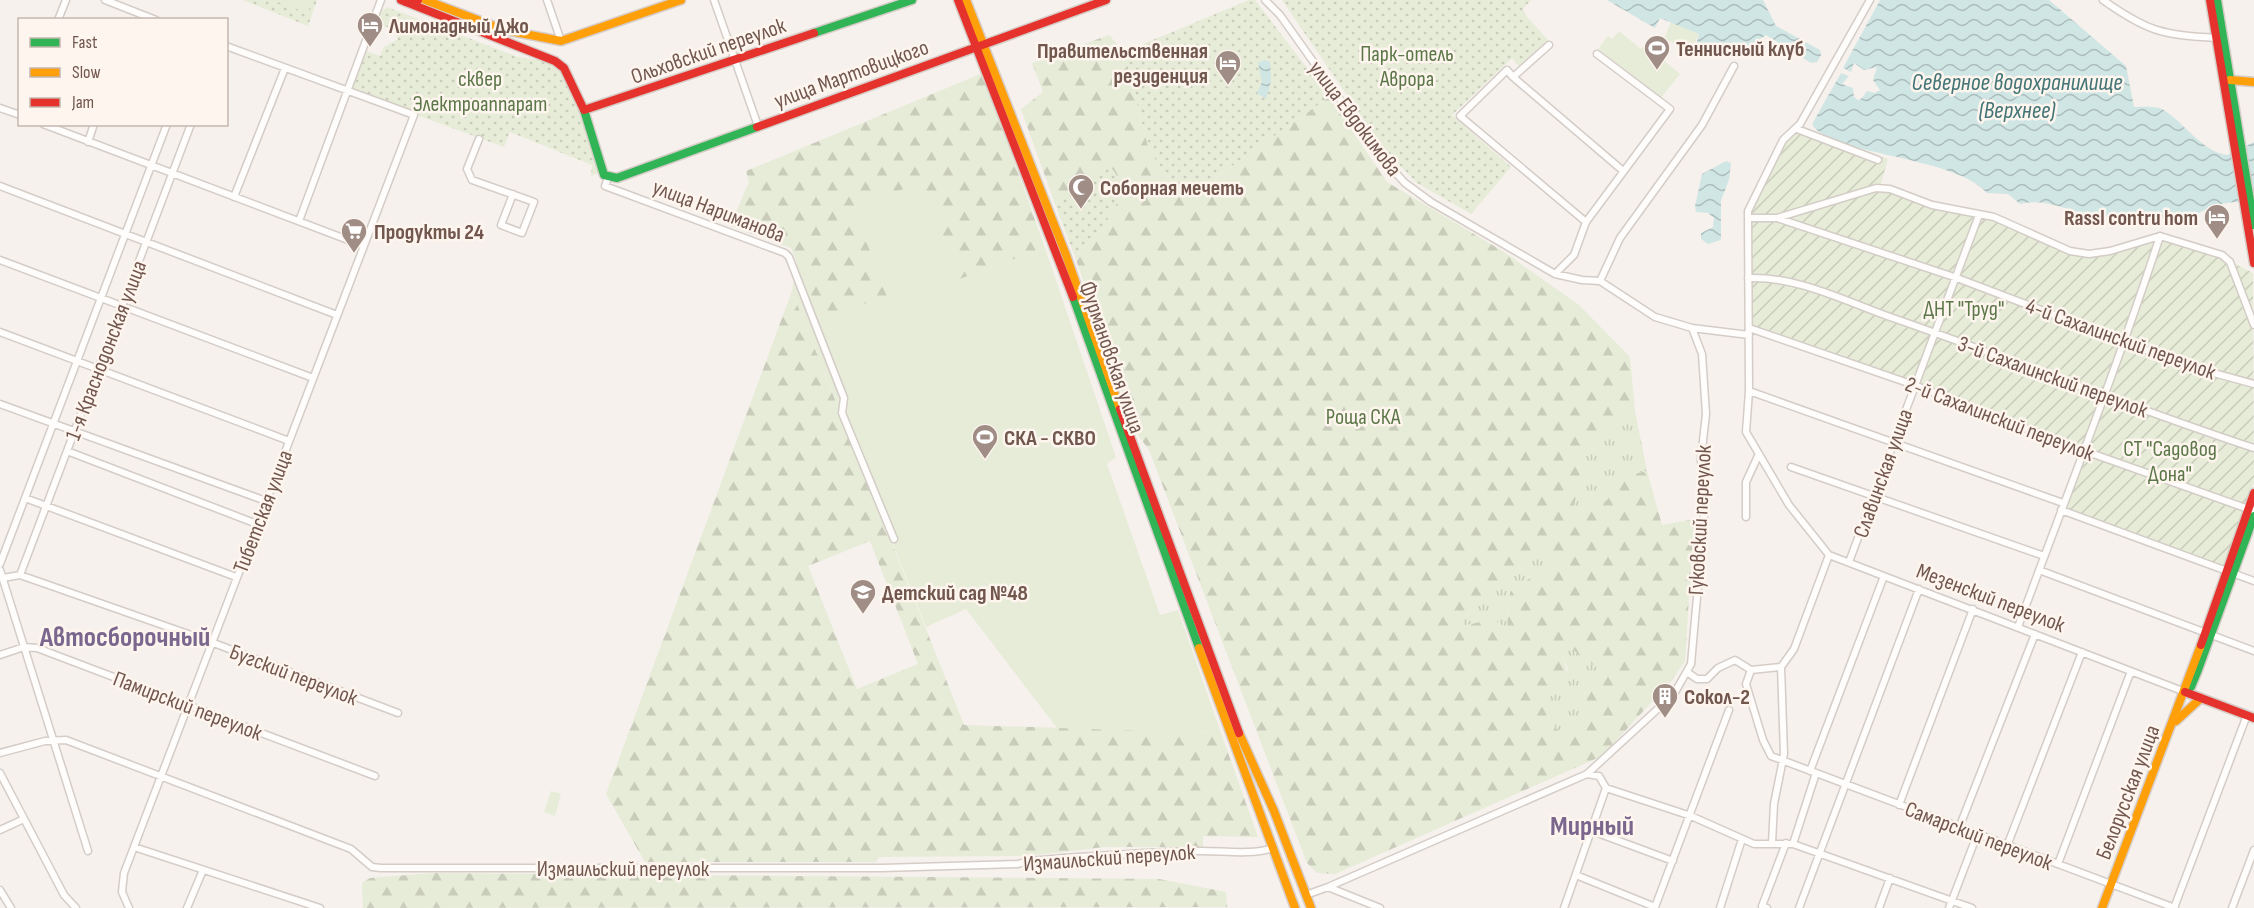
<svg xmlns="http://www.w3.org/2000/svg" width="2254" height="908" font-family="'Sofia Sans Condensed',sans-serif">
<defs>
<pattern id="grass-tufts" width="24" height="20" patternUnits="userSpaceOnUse" patternTransform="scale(1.5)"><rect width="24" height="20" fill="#e6ecd8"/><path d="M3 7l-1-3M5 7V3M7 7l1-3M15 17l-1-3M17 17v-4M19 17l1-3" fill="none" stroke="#c9ccbb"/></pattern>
<pattern id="forest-firs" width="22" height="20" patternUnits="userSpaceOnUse" patternTransform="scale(1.5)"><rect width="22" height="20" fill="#e6ecd8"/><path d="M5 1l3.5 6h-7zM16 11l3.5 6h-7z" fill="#c9ccbb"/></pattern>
<pattern id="park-dots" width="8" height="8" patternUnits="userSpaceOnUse" patternTransform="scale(1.5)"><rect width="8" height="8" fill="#e6ecd8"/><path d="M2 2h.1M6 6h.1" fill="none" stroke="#c9ccbb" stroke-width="1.8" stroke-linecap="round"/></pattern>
<pattern id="garden-furrows" width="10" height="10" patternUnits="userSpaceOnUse" patternTransform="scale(1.5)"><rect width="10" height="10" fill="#e6ecd8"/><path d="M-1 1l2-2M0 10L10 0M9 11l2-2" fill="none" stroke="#c9ccbb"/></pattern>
<pattern id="water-waves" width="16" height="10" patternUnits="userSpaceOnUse" patternTransform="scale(1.5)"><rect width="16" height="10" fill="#cfe6e5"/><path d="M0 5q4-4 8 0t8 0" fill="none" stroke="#acbdbc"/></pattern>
</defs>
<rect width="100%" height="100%" fill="#f6f1ec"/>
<path fill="url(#grass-tufts)" d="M1635 411 1647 471 1628 475 1606 501H1592L1571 518 1580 475 1577 459Z
M1546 546 1554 566C1535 571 1526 583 1510 592L1507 629 1493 619 1463 626 1464 617 1481 604 1482 593 1499 586 1541 548Z
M1565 638 1580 657 1600 669 1583 682 1587 715 1571 736C1555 733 1548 719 1542 705L1552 694 1568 669 1560 649Z"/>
<path fill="url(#forest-firs)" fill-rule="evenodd" d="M1109 35 1124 52 1149 150 1184 200 1329 97 1387 182 1504 252 1579 305 1630 357 1635 411 1577 459 1580 475 1572 517 1592 501H1606L1628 475 1647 471 1662 525 1694 519 1685 661 1672 680 1602 756 1335 874 1317 873 1307 863 1149 450 1135 431 1075 257C1099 231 1113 220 1123 185L1109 165 1055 204 1021 109 1043 92 1032 63ZM1546 546 1553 566C1535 571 1526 583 1510 592L1507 629 1493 619 1463 626 1464 617 1481 604 1482 593 1499 586 1541 548ZM1565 639 1580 657 1600 669 1583 682 1587 715 1571 736C1555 733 1548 719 1542 705 1565 681 1574 685 1560 649Z
M983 73 1045 248 960 279 922 182 854 208 887 296 821 320 791 248 730 226 749 182 746 171Z
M792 291 964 725 1221 733 1258 837 1203 836V847H1105L1027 856 879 857 876 862H645L606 794ZM870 541 918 664 857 689 808 566Z
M434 873 1159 879 1226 892 1227 907 363 908 362 883 370 878Z"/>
<path fill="url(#park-dots)" d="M243 0H317L308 26Z
M1249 0H1255L1329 97 1184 200 1149 150 1124 52Z
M1282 0H1531L1523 9 1526 16 1549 41 1520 67 1512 58 1452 115 1511 167 1471 214 1417 183 1383 148Z
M387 7 518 57 553 62 562 72 570 89 596 157 598 173 591 176 592 165 510 132 504 147 354 92 352 88 367 51 380 56 384 47 398 39 392 29 376 23 380 13Z
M1109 164 1123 185C1113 220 1099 231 1075 257L1055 204Z"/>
<path fill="url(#garden-furrows)" d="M1801 125 1833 142 1888 159 1880 187 1985 217 2075 255 2159 240 2214 253 2253 273 2254 482 2225 572 2060 512 2084 451 1750 326 1751 204 1779 145Z"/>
<path fill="#e6ecd8" d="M272 0H312L308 13Z
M1671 22 1699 34 1692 50 1664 39Z
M1619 31 1641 49 1645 45 1680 74 1660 99 1598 49 1608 36 1612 39Z
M922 182 960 279 1045 248 1116 457 1107 464 1160 615 1178 610 1221 733 1057 728 966 609 926 627 792 291 797 260 821 319 887 296 854 208Z
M551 791 561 794 555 816 544 812Z"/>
<path fill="url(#water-waves)" d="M1607 0H1763L1776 26 1820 50 1821 55 1817 62 1811 63 1766 35 1740 53 1701 47 1696 45 1699 34 1660 18 1655 28Z
M1880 0H2049L2126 66 2134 107C2142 107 2154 106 2162 109 2184 122 2201 151 2227 155L2254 142V203C2237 201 2221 202 2205 210 2196 213 2191 222 2181 223 2170 225 2157 214 2146 214 2129 213 2114 219 2095 216 2069 212 2047 197 2020 204L2008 194 1987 193C1953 155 1830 156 1812 124L1841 73 1849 76 1842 84 1853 88 1854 97 1858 100 1862 98 1867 91 1875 93 1880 90 1873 80 1877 67 1864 70 1854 63 1851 72 1843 68Z
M1265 60 1270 62 1271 81 1266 99 1257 93 1262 82 1258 63Z
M1726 161 1731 163 1729 180 1721 200V240L1708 244 1701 239V233L1713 227 1714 218 1708 213 1696 212 1695 206 1702 174Z"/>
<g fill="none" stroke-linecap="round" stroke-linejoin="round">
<g stroke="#d4ccc7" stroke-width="9">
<path id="street" d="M105 0 156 20
M547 0 561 41
M714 0 758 126
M1265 0 1280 15 1381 157 1405 183 1431 202 1555 274 1582 280 1600 281 1655 317 1692 328 1749 335
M1870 0 1800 124 1783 140 1748 211 1749 391 1746 432 1789 505 1829 555 2185 692
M2103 0C2148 32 2163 35 2217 38
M58 20 66 0
M1549 45 1513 77 1507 70 1460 116 1586 222
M1513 77 1622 170
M0 108 20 115
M43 124 364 246
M1797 129 1878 160
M479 139 467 169 472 180 534 202 522 233 501 225 513 194
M88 142 94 124
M608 178 605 186 785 253 789 257 844 398 842 413 894 539
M0 186 337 315
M234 197 285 68
M1749 218H1777L1957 278 2188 366 2254 384
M1777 218 1876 188 1890 189 1932 205 1994 217 2070 251 2089 254 2110 251 2160 236 2222 255 2230 262 2254 325
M299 221 381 0
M0 260 313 378
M1555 274 1574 255 1586 222 1670 109 1597 54
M1748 278C1798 276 1847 302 1893 318 2014 360 2132 408 2254 448
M1600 281 1620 238 1702 125 1734 66
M1749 328 1914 385 2082 450 2254 511
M0 332 289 441
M1749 391 2063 503
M0 404 266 501
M67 451 257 524
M1791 467 2044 556
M25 498 236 577
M2061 510 2254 581
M1746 517V482L1758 456
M1849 562 1979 215
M0 564 167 124
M0 570 88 851
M2039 570 2254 651
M20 575 191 124
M20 575 211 642 398 713
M3 578 20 575
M2018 627C2066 497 2117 368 2160 236
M0 655 24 647 37 648 375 776
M1781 667 1751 670 1746 684 1763 740 1771 756 2175 908
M1687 672 1697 679H1707L1718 668 1735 660 1751 670
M0 753 45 741 66 740 351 849 372 867 381 868H882L1018 864 1028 861C1084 856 1139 853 1195 851 1221 850 1248 856 1273 848
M1810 771 1884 576
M0 773 64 895 76 908
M1606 788 1691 816 1754 844H1793L1972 908
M1899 805 1973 609
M1959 828 2035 634
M0 830 24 819
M1592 831 1673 861
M1772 843 1774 804 1784 754 1781 667 1794 649 1829 555
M1793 844 1816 773
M2007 846 2082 652
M134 847 320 908
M2058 864 2131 671
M1576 875 1655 907 1729 710
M1328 887 1587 774 1674 694 1691 664 1704 519 1701 458 1706 414 1702 354 1692 328
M0 890 11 908
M1306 895 1328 887 1380 908
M129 908 122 892 124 873 414 115 226 46
M187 908 203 870
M1564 908 1606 788 1599 776 1587 774
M1720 908 1742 839
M1767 908 1762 906 1786 843
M1799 908 1919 589
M1879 908 1890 878
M1949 908 1977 835
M2174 908 2247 715
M2232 908 2254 850"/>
</g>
<g stroke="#d6cdc8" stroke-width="11">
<path id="fast" d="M2217 0 2254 225
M814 33 912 0
M584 110 604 175 617 178 757 127
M1073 297 1199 648
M2185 689 2191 687 2198 670 2254 516"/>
</g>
<g stroke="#d6cdc8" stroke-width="11">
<path id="slow" d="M425 0 504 30 561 41 681 0
M966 0 1066 255 1120 409
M2230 80 2254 82
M1199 648 1295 908
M2176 721 2201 698
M1239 733 1274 811 1311 908
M2102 908 2201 645"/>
</g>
<g stroke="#d6cdc8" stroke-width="11">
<path id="jam" d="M401 0 555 61 564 68 584 110 814 33
M958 0 1073 297
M2210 0 2254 263
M406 2 418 0
M757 127 1106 0
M1120 409 1239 733
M2201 645 2254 493
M2185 692 2254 718"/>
</g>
<use href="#street" stroke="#fefdfc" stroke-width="6"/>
<use href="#fast" stroke="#30b455" stroke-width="8"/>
<use href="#slow" stroke="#ff9f0a" stroke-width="8"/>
<use href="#jam" stroke="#e5322d" stroke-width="8"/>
</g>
<defs>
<g id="hotel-pin" transform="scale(1.35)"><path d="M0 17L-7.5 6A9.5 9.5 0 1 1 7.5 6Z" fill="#a08d85" stroke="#fdf5ee"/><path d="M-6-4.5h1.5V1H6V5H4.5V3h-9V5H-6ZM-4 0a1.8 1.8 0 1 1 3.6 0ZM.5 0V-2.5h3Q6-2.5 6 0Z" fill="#fff"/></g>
<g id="stadium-pin" transform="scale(1.35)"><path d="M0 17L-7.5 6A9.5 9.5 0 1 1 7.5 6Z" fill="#a08d85" stroke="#fdf5ee"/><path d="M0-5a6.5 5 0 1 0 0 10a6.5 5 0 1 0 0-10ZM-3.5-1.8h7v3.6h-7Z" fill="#fff"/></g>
<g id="mosque-pin" transform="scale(1.35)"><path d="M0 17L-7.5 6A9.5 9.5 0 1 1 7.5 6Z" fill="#a08d85" stroke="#fdf5ee"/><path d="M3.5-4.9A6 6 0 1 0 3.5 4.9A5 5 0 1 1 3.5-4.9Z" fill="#fff"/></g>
<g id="supermarket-pin" transform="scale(1.35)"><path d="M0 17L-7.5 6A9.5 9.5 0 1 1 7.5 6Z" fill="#a08d85" stroke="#fdf5ee"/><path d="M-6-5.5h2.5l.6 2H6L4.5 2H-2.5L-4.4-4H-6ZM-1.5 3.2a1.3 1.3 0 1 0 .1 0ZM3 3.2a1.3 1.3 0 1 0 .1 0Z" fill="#fff"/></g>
<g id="school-pin" transform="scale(1.35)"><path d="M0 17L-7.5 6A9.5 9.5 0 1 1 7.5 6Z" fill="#a08d85" stroke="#fdf5ee"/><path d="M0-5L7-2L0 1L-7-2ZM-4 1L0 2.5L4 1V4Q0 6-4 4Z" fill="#fff"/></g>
<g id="building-pin" transform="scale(1.35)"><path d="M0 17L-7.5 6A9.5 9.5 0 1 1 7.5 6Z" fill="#a08d85" stroke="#fdf5ee"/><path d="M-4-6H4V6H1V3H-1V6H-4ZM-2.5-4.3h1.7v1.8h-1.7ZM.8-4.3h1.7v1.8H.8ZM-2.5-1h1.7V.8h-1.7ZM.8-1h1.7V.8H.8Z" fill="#fff"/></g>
</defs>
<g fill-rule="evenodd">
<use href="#hotel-pin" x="370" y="25"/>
<use href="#stadium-pin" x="1657" y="48"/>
<use href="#hotel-pin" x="1228" y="63"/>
<use href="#mosque-pin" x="1081" y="187"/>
<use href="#hotel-pin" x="2217" y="217"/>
<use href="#supermarket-pin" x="354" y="231"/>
<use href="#stadium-pin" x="985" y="437"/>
<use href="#school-pin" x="863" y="592"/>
<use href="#building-pin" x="1665" y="696"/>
</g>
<g text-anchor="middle" stroke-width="5" stroke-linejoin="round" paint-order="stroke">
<g font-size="22" font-weight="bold" fill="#72574e" stroke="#fdf5ee" text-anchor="start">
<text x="389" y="33">Лимонадный Джо</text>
<text x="1676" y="56">Теннисный клуб</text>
<text x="1208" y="58" text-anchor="end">Правительственная<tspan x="1208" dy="25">резиденция</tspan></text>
<text x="1100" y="195">Соборная мечеть</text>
<text x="2198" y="225" text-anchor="end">Rassl contru hom</text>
<text x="374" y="239">Продукты 24</text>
<text x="1004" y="445">СКА - СКВО</text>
<text x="882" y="600">Детский сад №48</text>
<text x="1684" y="704">Сокол-2</text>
</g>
<g font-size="22" fill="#72574e" stroke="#fdf5ee">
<text transform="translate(708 50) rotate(-19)" y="8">Ольховский переулок</text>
<text transform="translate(851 73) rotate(-20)" y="8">улица Мартовицкого</text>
<text transform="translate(1356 118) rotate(53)" y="8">улица Евдокимова</text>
<text transform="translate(719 210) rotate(21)" y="8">улица Нариманова</text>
<text transform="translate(2121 338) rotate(20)" y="8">4-й Сахалинский переулок</text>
<text transform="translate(105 350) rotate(-69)" y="8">1-я Краснодонская улица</text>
<text transform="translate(1113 357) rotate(71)" y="8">Фурмановская улица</text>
<text transform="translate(2053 376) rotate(20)" y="8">3-й Сахалинский переулок</text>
<text transform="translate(2000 418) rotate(21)" y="8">2-й Сахалинский переулок</text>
<text transform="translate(1882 473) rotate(-70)" y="8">Славинская улица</text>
<text transform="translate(262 511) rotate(-69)" y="8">Тибетская улица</text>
<text transform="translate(1699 520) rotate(-87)" y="8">Гуковский переулок</text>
<text transform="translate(1991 597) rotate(21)" y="8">Мезенский переулок</text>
<text transform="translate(294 674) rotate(21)" y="8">Бугский переулок</text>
<text transform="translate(188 705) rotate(21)" y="8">Памирский переулок</text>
<text transform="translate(2127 792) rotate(-69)" y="8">Белорусская улица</text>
<text transform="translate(1979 835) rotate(21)" y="8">Самарский переулок</text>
<text transform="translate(1109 857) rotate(-4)" y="8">Измаильский переулок</text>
<text x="623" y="876">Измаильский переулок</text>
</g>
<g font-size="22" fill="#5c7748" stroke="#fdf5ee">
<text x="1407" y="61">Парк-отель<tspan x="1407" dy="25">Аврора</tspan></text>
<text x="480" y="86">cквер<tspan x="480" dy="25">Электроаппарат</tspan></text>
<text x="1964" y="316">ДНТ "Труд"</text>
<text x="1363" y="424">Роща СКА</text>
<text x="2170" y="456">СТ "Садовод<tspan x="2170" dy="25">Дона"</tspan></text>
</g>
<g font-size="24" font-style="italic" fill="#437476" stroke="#fdf5ee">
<text x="2017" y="90">Северное водохранилище<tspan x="2017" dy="28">(Верхнее)</tspan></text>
</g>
<g font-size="28" font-weight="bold" fill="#7b668e" stroke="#fdf5ee">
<text x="125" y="646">Автосборочный</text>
<text x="1592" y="835">Мирный</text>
</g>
</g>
<rect x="18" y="18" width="210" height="108" fill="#fdf5ee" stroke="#c5b6ae" stroke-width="1.5"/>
<rect x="30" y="38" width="30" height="9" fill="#30b455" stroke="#c5b6ae" stroke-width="1.5"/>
<text x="72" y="48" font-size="18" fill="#72574e">Fast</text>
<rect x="30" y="68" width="30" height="9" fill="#ff9f0a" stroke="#c5b6ae" stroke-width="1.5"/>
<text x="72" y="78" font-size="18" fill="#72574e">Slow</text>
<rect x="30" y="98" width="30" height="9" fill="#e5322d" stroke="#c5b6ae" stroke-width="1.5"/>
<text x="72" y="108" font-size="18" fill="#72574e">Jam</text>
</svg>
